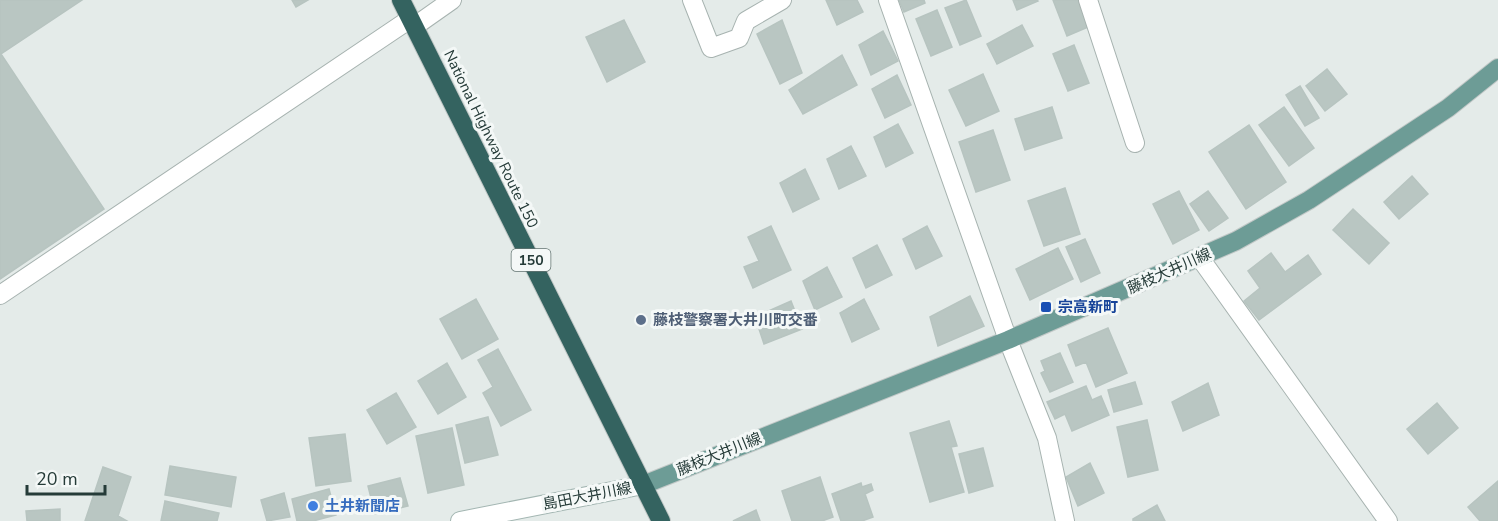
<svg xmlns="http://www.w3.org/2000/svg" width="1498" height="521" font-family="'Nunito Sans','Noto Sans JP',sans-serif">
<rect width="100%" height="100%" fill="#e4ebe9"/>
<path fill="#b9c6c2" stroke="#b7c4c0" stroke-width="1.5" d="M0 0H82L1 54 104 209 0 279Z
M292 0H308L296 7Z
M826 0H857L863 12 837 25Z
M899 0H924L925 3 904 12Z
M966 0 981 36 960 45 945 8Z
M1013 0H1037L1038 1 1017 10Z
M1053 0H1078L1088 27 1067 36Z
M937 10 952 47 931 56 916 19Z
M624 20 645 62 607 82 586 37Z
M782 20 802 73 780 84 757 34Z
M1022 25 1033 46 997 64 987 44Z
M883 31 898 61 871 75 859 45Z
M1074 45 1089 83 1068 91 1053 54Z
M842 55 857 85 803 114 789 90Z
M1327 69 1347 94 1325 111 1306 86Z
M983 74 999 111 966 126 949 90Z
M897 75 911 105 885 118 872 89Z
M1300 86 1319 118 1305 126 1286 95Z
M1052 107 1062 138 1025 150 1015 119Z
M1284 107 1314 148 1289 166 1259 125Z
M898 124 913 153 886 167 874 137Z
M1249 125 1286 182 1246 209 1209 152Z
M993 130 1010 180 976 192 959 142Z
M851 146 866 176 839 189 827 159Z
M805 169 819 199 793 212 780 183Z
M1412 176 1428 194 1399 219 1384 202Z
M1065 188 1080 234 1044 246 1028 201Z
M1179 191 1199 230 1173 244 1153 204Z
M1208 191 1228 218 1209 231 1190 204Z
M1353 209 1389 243 1369 264 1333 230Z
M771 226 791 270 753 288 744 267 759 261 748 237Z
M927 226 942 256 916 269 903 239Z
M1085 239 1100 273 1081 282 1066 247Z
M877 245 892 275 866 288 853 258Z
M1058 248 1073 279 1030 300 1016 269Z
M1271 253 1285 272 1308 255 1321 274 1259 320 1244 301 1260 288 1248 271Z
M827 267 842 297 815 310 803 281Z
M970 296 984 326 938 346 930 317Z
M476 299 498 339 462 359 440 319Z
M864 299 879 329 852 342 840 313Z
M791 301 802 329 764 344 755 317Z
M1108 328 1127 373 1096 387 1086 362 1076 366 1068 345Z
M498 349 531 410 501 426 483 393 493 387 478 360Z
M1060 353 1073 382 1050 392 1041 373 1045 371 1041 361Z
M447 363 466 397 438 414 418 381Z
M1135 382 1142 404 1114 412 1108 390Z
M1208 383 1219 415 1183 431 1172 402Z
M1086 386 1092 400 1101 396 1109 415 1072 431 1065 414 1055 419 1047 402Z
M396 393 416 427 387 444 367 410Z
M1437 403 1458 428 1428 454 1407 429Z
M488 417 498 455 465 463 456 425Z
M1147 420 1158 470 1128 477 1117 427Z
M949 421 957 446 951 447 964 492 930 502 910 433Z
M452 428 464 485 428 493 416 436Z
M345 434 351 481 316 486 309 438Z
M983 448 993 486 969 493 959 454Z
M1090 463 1104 493 1078 506 1066 477Z
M170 466 236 477 231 507 165 495Z
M103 467 131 477 118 516 127 521H85Z
M820 477 833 517 822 521H792L782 491Z
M400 478 408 506 375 514 368 486Z
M1498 481V521H1480L1468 507Z
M861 483 862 487 871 484 873 490 865 494 873 517 862 521H841L832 494Z
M329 489 336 515 313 521H297L292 499Z
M284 493 290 517 267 521 261 500Z
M165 501 219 513 217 521H161Z
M1157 505 1165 521H1133V519Z
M60 509V521H27L26 511Z
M756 510 760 521H733Z"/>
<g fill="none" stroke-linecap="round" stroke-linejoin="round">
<g stroke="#a7b3b0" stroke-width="20">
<path id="street" d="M692 0 711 48 739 38 746 21 782 0
M888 0 1008 340 1047 438 1065 521
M1088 0 1135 143
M415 26 452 0
M1200 258 1388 521
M0 295 410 19"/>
</g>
<g stroke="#a3b6b2" stroke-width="20">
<path id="secondary" d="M460 521 643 485"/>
</g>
<g stroke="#c2c8c7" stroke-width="20">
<path id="primary" d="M643 485 1008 340 1236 241 1309 200 1448 108 1498 68"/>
</g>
<g stroke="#c2c8c7" stroke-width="20">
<path id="highway" d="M401 0 661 521"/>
</g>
<use href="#street" stroke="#fff" stroke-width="18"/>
<use href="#secondary" stroke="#fff" stroke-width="18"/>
<use href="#primary" stroke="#6d9c96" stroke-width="18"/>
<use href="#highway" stroke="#346360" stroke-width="18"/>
</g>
<rect fill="#1a4fb4" stroke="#f4f8f7" stroke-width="2" x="1040" y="301" width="12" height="12" rx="3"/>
<circle fill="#5c6f8a" stroke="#f4f8f7" stroke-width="2" cx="641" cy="320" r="6"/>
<circle fill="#3f7fe0" stroke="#f4f8f7" stroke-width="2" cx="313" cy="506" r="6"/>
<g text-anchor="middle" stroke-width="6" stroke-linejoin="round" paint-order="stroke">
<rect fill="#f4f8f7" stroke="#637471" stroke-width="1.5" x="511.5" y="249" width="39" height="22" rx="4.5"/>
<g font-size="14" font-weight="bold" fill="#253b38">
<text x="531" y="265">150</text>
</g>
<g font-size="15" fill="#253b38" stroke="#f4f8f7">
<text transform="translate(491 139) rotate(64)" y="5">National Highway Route 150</text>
<text transform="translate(1169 271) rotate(-24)" y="5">藤枝大井川線</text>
<text transform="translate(719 454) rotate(-22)" y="5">藤枝大井川線</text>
<text transform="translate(587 496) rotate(-11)" y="5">島田大井川線</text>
</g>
<g font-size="15" font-weight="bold" fill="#164399" stroke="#f4f8f7" text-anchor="start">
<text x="1058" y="312">宗高新町</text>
</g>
<g font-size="15" font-weight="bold" fill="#4e5e75" stroke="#f4f8f7" text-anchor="start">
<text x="653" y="325">藤枝警察署大井川町交番</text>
</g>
<g font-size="15" font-weight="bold" fill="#366cbe" stroke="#f4f8f7" text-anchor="start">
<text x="325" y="511">土井新聞店</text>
</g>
</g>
<path d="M27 485v9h78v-9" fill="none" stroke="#253b38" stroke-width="3"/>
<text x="36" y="485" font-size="18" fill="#253b38" stroke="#f4f8f7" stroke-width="4.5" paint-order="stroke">20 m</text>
</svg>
